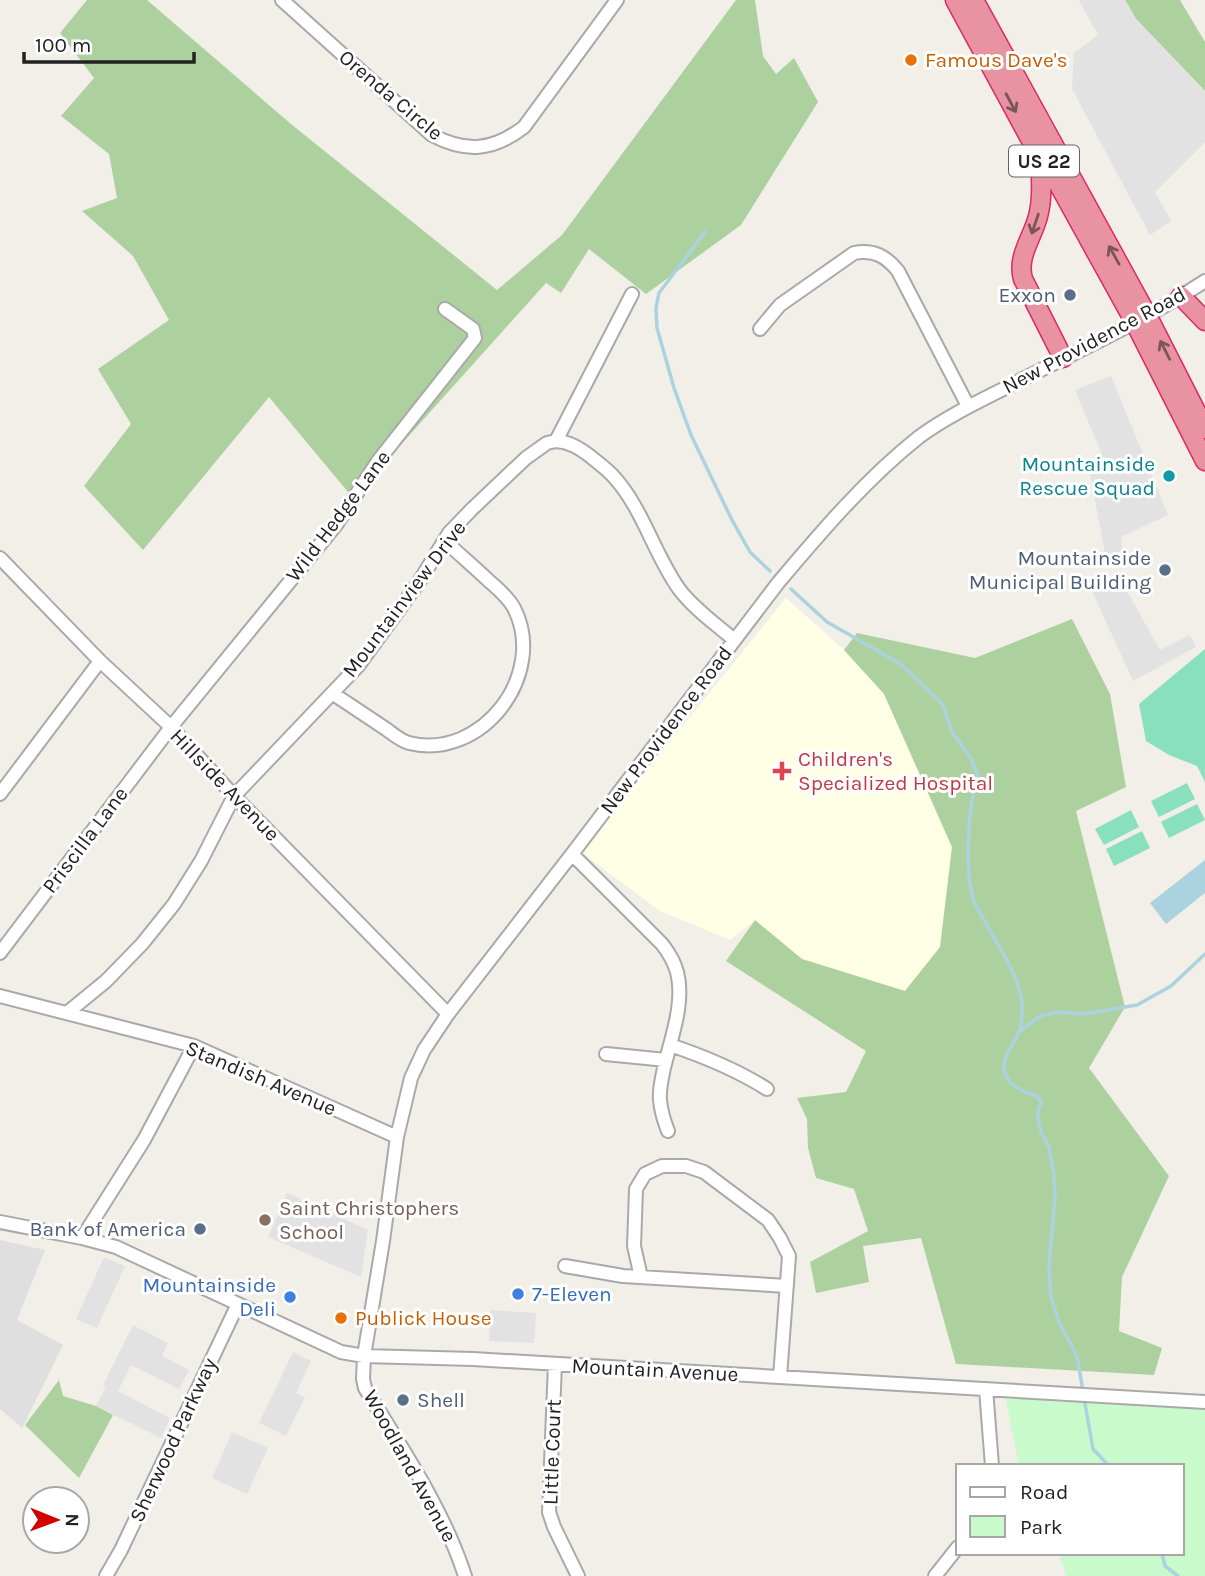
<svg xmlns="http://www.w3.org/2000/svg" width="1205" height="1576" font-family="Karla,sans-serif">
<rect width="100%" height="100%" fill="#f2efe9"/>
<path fill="#e0dfdf" d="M0 1240 45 1250 17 1320 63 1345 22 1428 0 1409Z"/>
<path fill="#ffffe5" d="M786 598 844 650 884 694 952 847 940 947 905 991 802 959 755 921 730 940 660 911 581 852Z"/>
<path fill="#add19e" d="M87 0H147L291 124 497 290 562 235 736 0H755L763 56 776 74 794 58 818 102 741 225 646 294 589 249 561 293 546 283 353 498 269 397 143 550 84 486 131 424 98 369 169 320 133 256 82 211 117 198 109 154 61 116 94 78 60 33Z
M1125 0H1180L1205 42V91L1136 19Z
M1072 619 1110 694 1126 787 1076 811 1125 1007 1089 1068 1169 1176 1122 1277 1119 1331 1162 1348 1154 1375 956 1364 921 1238 863 1246 869 1282 816 1293 810 1262 868 1231 854 1189 816 1178 808 1148 807 1119 797 1098 846 1092 866 1051 726 961 755 920 802 959 905 991 940 947 952 847 884 694 844 650 857 633 975 658Z
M59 1380 63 1396 96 1406 113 1415 79 1478 25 1425Z"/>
<path fill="#c8facc" d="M1004 1390 1205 1402V1576H1066L1059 1553H1182V1466H1019Z"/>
<path fill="#88e0be" d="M1205 649V782L1197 766 1169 755 1146 741 1139 704Z
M1187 783 1195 799 1159 817 1151 801Z
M1197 804 1205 820 1169 838 1161 822Z
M1131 810 1139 827 1104 845 1095 829Z
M1142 831 1150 848 1114 866 1106 849Z"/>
<path fill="#e2e2e2" d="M1079 0H1125L1136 19 1205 91V142L1155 192 1171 221 1150 235 1072 89 1074 53 1098 35Z
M1111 376 1168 515 1121 537 1123 558 1107 564 1089 469 1105 462 1075 390Z
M1121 580 1160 650 1190 635 1196 647 1133 681 1091 589Z
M287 1193 368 1230 361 1277 268 1237Z
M104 1257 125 1266 97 1328 76 1319Z
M490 1310 536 1313 534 1343 489 1341Z
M133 1325 168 1343 162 1356 189 1370 179 1389 131 1365 118 1391 170 1418 161 1438 96 1406 106 1386 103 1385Z
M293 1352 311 1361 296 1393 305 1397 286 1436 259 1423Z
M232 1432 268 1448 247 1494 212 1478Z"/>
<path fill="#aad3df" d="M1205 860V893L1166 924 1150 903Z"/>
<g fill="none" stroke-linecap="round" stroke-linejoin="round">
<path stroke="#aad3df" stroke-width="3.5" d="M705 232 659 293 656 308 657 328 674 388 691 435 732 520 750 552 770 571
M791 589 827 622 901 664 943 705 952 732 970 757 978 775C968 804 964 872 974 901 977 908 981 914 984 920 997 945 1016 970 1021 997 1023 1008 1023 1024 1018 1034 1013 1046 1000 1059 1005 1073 1009 1087 1026 1092 1038 1097L1041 1103 1038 1111V1118L1041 1132 1049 1147 1054 1174 1055 1198 1049 1265 1051 1298 1060 1324 1077 1356 1083 1391
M1020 1031 1040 1016 1057 1012 1083 1014 1137 1005 1171 986 1205 954
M1084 1398 1093 1449 1109 1466
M1162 1553 1165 1566 1178 1576"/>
<g stroke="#a9a9a9" stroke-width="16">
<path id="minor" d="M282 0 432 135C466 153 493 151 524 127L617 0
M760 329 780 305 854 253C873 249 886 256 898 271L968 406
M556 441C570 442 579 448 590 456 598 463 607 469 614 477 643 509 654 554 679 589 694 609 716 624 734 640
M0 558 100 661 171 727 234 796 448 1014
M332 693C350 705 368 717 386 729 393 734 401 741 409 743 482 761 548 674 514 608 508 597 498 589 489 581 474 567 459 554 445 541
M0 794 100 661
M572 854 662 944C669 953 674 961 677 972 685 1003 671 1038 664 1068 662 1078 659 1089 660 1100 661 1111 664 1121 668 1131
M0 953 171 727 336 525 378 461 475 338 473 329 445 309
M0 996 194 1046 397 1137
M67 1013 106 981 142 944 174 904 201 861 234 796 358 666 419 582 449 533 472 509 526 458 547 443 556 441 632 294
M670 1045C703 1056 737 1070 767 1089
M606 1054 666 1060
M0 1222 82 1238 116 1247 341 1352 364 1356 473 1359 1205 1402
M82 1238 144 1140 194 1046
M565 1266 623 1276 787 1286
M641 1277 634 1246 636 1189 645 1174 662 1166H686L704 1172 768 1220 780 1238 789 1256 780 1377
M555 1364 549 1512 554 1527 578 1576
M986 1389 992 1466
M106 1576 121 1550 238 1304
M465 1576C443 1508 402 1449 365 1388L363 1379 364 1356 383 1241 397 1137 411 1078 424 1050 448 1014 572 854 778 583C821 532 866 479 919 437 949 415 984 399 1017 382 1080 350 1146 320 1205 281
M935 1576 958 1547"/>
</g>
<g stroke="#dc2a67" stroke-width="21">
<path id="highway" d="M955 0 1040 157 1049 167 1134 321 1205 461
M974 0 1147 315 1205 429
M1040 157C1041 175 1043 194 1039 212 1035 235 1016 255 1023 279L1063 358
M1181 296 1205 321"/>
</g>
<use href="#minor" stroke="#fff" stroke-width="12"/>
<use href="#highway" stroke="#e892a2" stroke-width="18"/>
</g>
<defs><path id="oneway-shaft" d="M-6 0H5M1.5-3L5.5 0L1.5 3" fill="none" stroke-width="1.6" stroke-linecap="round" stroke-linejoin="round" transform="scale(1.75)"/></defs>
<g stroke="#7b545c">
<use href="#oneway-shaft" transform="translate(1011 103) rotate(62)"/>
<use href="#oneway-shaft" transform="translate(1035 224) rotate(109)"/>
<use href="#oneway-shaft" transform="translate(1114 255) rotate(-119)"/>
<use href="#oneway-shaft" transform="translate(1165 350) rotate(-117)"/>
</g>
<g fill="#e8710a" stroke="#fff" stroke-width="2.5">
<circle cx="911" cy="60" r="7"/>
<circle cx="341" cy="1318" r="7"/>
</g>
<g fill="#5c6f8a" stroke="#fff" stroke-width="2.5">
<circle cx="1070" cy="295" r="7"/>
<circle cx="1165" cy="570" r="7"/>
<circle cx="200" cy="1229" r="7"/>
<circle cx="403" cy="1400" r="7"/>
</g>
<circle fill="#0f9aa8" stroke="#fff" stroke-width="2.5" cx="1169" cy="476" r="7"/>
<path fill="#e0444e" stroke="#fff" stroke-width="2.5" d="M778.5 760.5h7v7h7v7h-7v7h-7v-7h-7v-7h7z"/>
<circle fill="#8d6e63" stroke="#fff" stroke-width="2.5" cx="265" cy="1220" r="7"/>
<g fill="#3f7fe0" stroke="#fff" stroke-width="2.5">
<circle cx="518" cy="1294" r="7"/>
<circle cx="290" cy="1297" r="7"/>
</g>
<g text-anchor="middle" stroke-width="6" stroke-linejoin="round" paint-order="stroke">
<rect fill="#fff" stroke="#646464" stroke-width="2" x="1009" y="145.5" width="70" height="31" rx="5"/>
<g font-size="19" font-weight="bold" fill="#222">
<text x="1044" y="168">US 22</text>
</g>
<g font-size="21" fill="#c56008" stroke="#fff" text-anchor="start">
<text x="925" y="67">Famous Dave's</text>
<text x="355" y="1325">Publick House</text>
</g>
<g font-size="21" fill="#222" stroke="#fff">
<text transform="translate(391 95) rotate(40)" y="7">Orenda Circle</text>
<text transform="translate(1094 340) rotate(-28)" y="7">New Providence Road</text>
<text transform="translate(338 516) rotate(-53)" y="7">Wild Hedge Lane</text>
<text transform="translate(404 599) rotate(-53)" y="7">Mountainview Drive</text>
<text transform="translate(666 730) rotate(-53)" y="7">New Providence Road</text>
<text transform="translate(225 785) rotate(46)" y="7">Hillside Avenue</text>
<text transform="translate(85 840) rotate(-53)" y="7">Priscilla Lane</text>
<text transform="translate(261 1078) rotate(23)" y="7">Standish Avenue</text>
<text transform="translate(655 1370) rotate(3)" y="7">Mountain Avenue</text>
<text transform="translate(173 1440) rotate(-65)" y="7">Sherwood Parkway</text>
<text transform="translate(552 1452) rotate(-88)" y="7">Little Court</text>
<text transform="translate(410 1466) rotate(61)" y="7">Woodland Avenue</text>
</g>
<g font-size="21" fill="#4e5e75" stroke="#fff" text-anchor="end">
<text x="1056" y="302">Exxon</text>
<text x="1151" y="565">Mountainside<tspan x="1151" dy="24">Municipal Building</tspan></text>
<text x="186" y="1236">Bank of America</text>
<text x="417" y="1407" text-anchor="start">Shell</text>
</g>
<g font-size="21" fill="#0d838f" stroke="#fff" text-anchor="end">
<text x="1155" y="471">Mountainside<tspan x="1155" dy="24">Rescue Squad</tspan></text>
</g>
<g font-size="21" fill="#be3a42" stroke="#fff" text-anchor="start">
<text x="798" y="766">Children's<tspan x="798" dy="24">Specialized Hospital</tspan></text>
</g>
<g font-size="21" fill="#785e54" stroke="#fff" text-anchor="start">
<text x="279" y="1215">Saint Christophers<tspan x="279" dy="24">School</tspan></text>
</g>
<g font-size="21" fill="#366cbe" stroke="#fff" text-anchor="end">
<text x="276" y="1292">Mountainside<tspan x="276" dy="24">Deli</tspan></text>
<text x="532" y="1301" text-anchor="start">7-Eleven</text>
</g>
</g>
<rect x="956" y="1464" width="228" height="91" fill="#ffffff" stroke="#a7a7a7" stroke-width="2"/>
<rect x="970" y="1487" width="35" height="10" fill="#ffffff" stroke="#a7a7a7" stroke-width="2"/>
<text x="1020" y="1499" font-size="21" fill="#222222">Road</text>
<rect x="970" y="1516" width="35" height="21" fill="#c8facc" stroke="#a7a7a7" stroke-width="2"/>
<text x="1020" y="1534" font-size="21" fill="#222222">Park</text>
<g transform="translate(56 1520) rotate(91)"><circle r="33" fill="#ffffff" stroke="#a7a7a7" stroke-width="2"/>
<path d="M0-5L12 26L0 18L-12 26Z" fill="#d40000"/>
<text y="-10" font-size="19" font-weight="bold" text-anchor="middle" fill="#222222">N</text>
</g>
<path d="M24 52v10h170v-10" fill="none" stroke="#222222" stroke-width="3.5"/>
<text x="35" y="52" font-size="21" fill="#222222" stroke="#ffffff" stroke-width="5" paint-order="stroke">100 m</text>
</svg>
